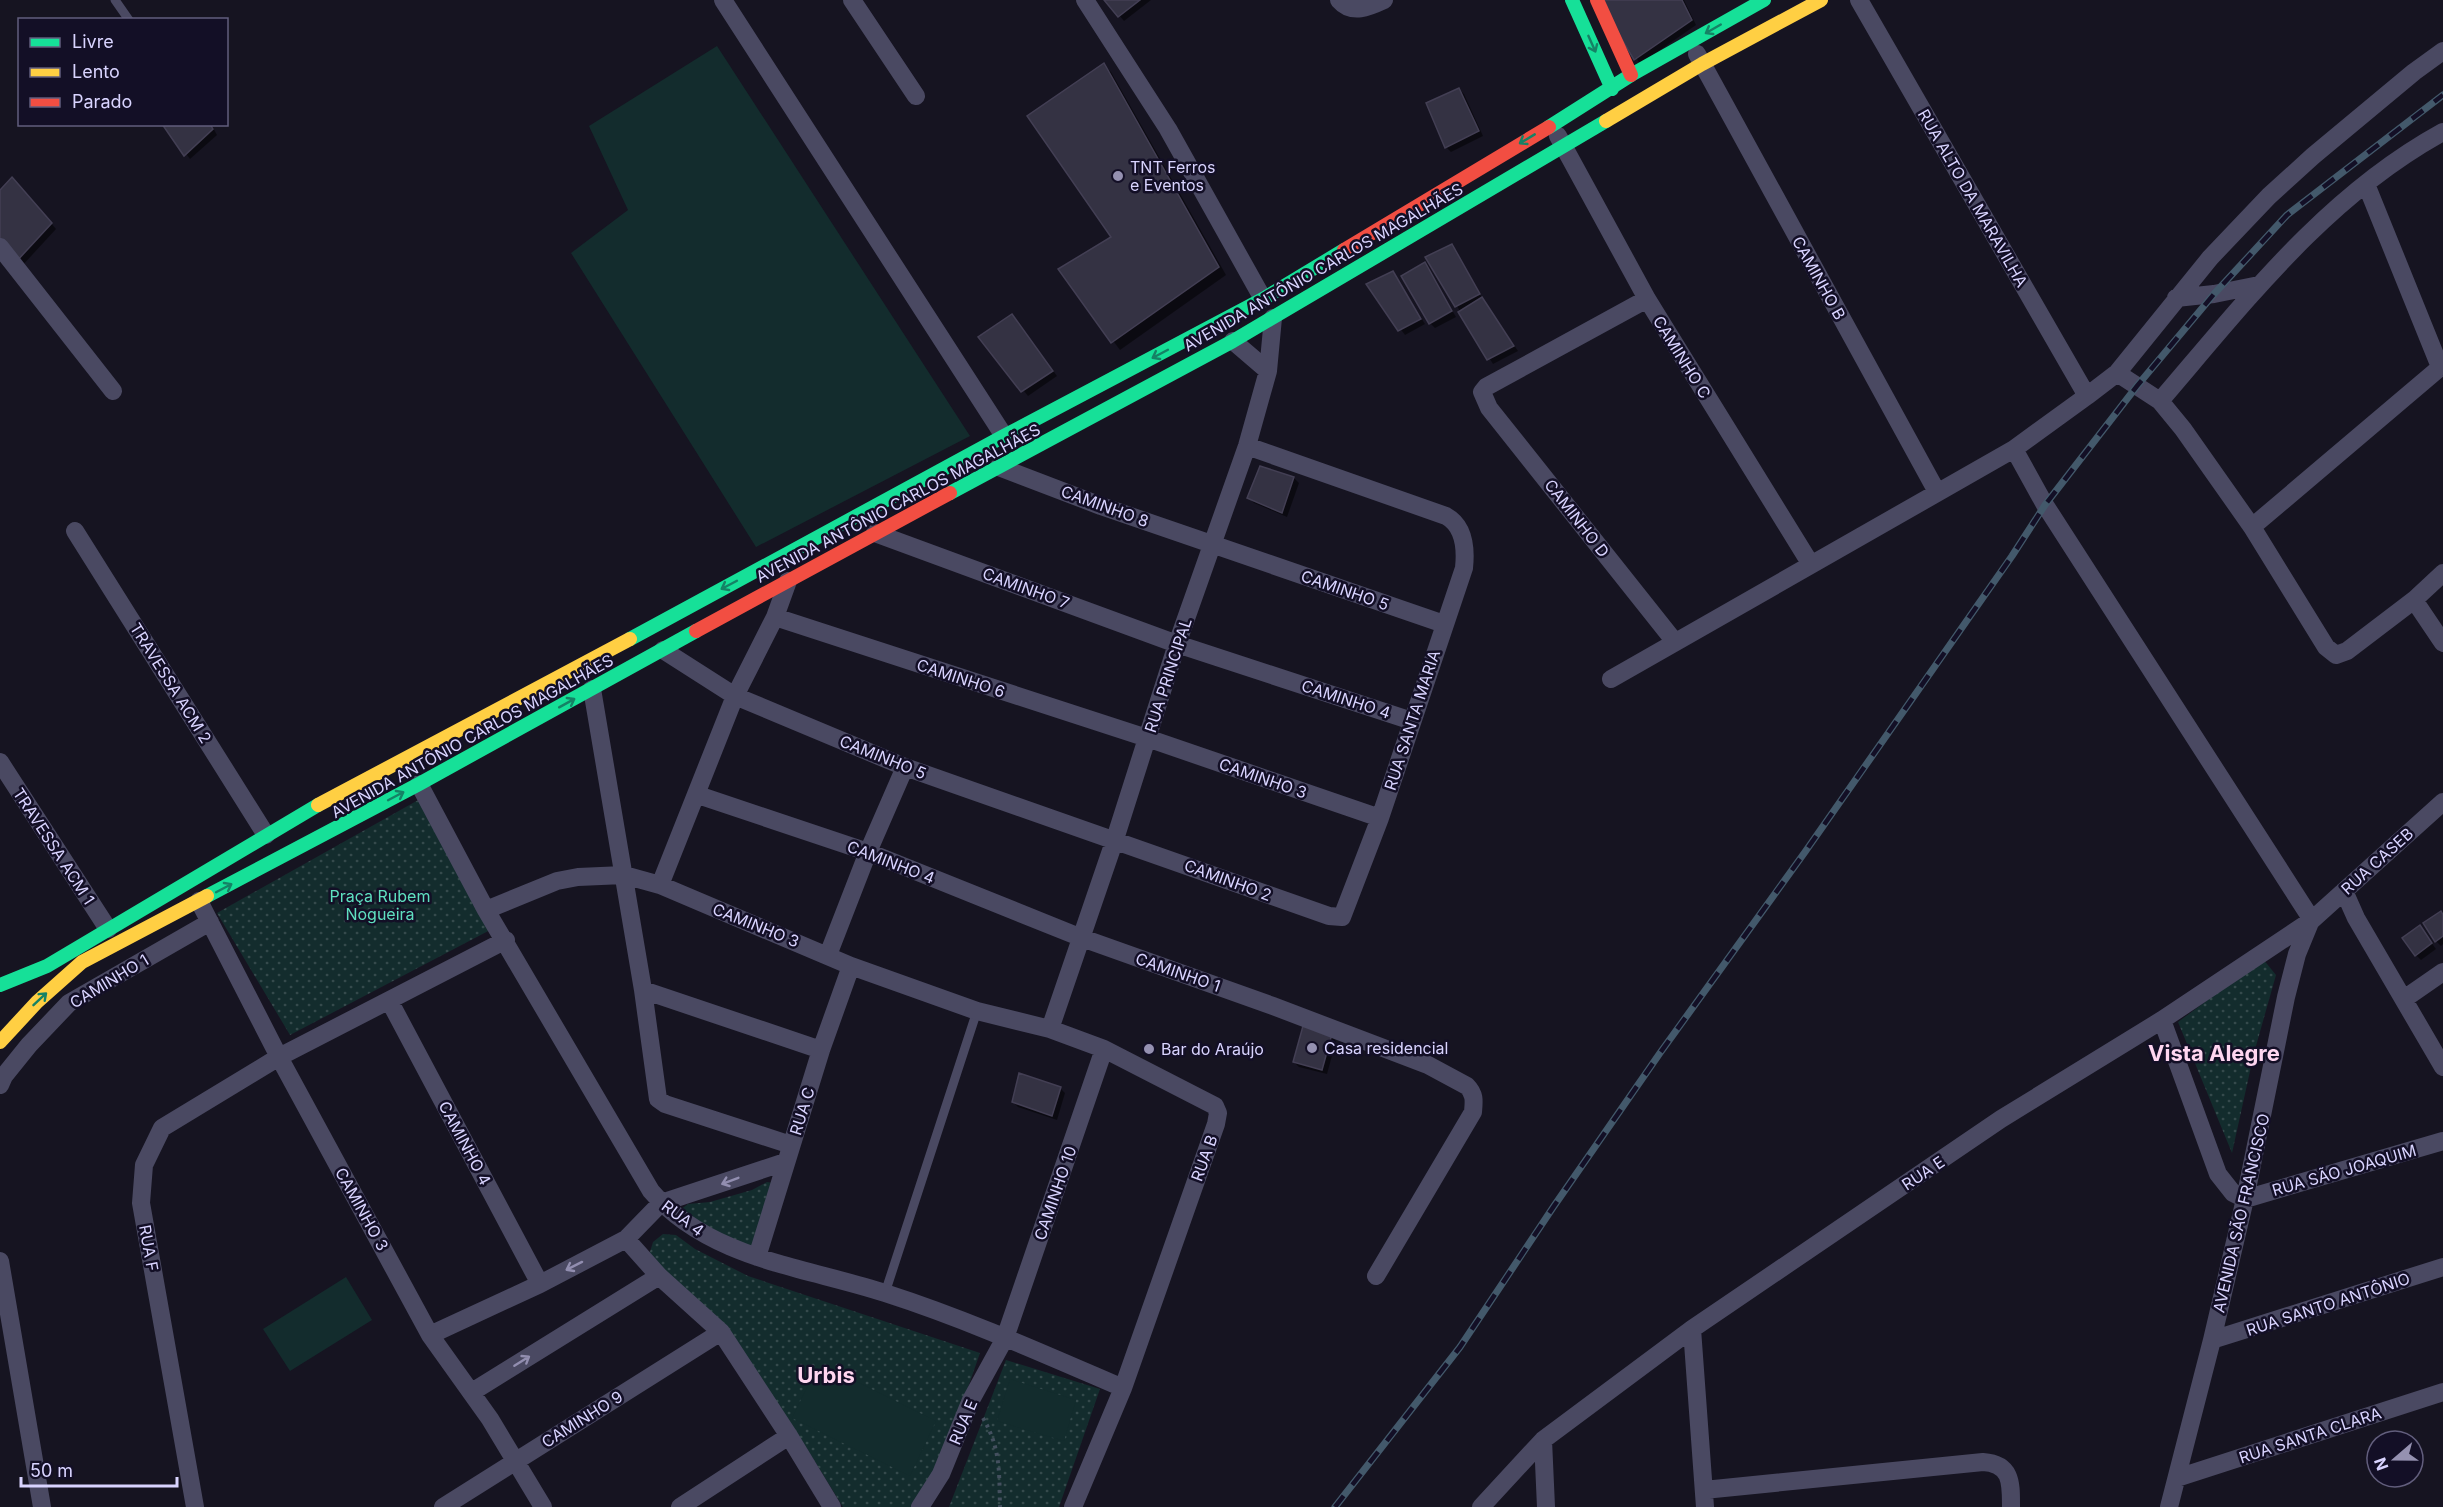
<svg xmlns="http://www.w3.org/2000/svg" width="2443" height="1507" font-family="Inter,sans-serif">
<defs>
<pattern id="green-dots" width="8" height="8" patternUnits="userSpaceOnUse" patternTransform="scale(1.5)"><rect width="8" height="8" fill="#132c2d"/><path d="M2 2h.1M6 6h.1" fill="none" stroke="#354a4c" stroke-width="1.8" stroke-linecap="round"/></pattern>
</defs>
<rect width="100%" height="100%" fill="#161421"/>
<path fill="url(#green-dots)" d="M420 799 494 928 290 1035 217 913Z
M2263 959 2276 975 2254 1053 2232 1153 2178 1022Z
M767 1182 773 1183 747 1261 680 1210 688 1204 710 1202 752 1190Z
M663 1234 676 1235 695 1249 748 1276 980 1353 941 1465 915 1507H843L804 1444 649 1255 653 1242Z
M1006 1360 1100 1389 1059 1507H949Z"/>
<path fill="#132c2d" d="M717 46 970 436 756 547 571 253 628 210 589 126Z
M346 1277 372 1320 290 1371 263 1329Z
M819 1363 936 1421 910 1476 792 1418Z
M1010 1379 1076 1400 1064 1441 997 1421Z"/>
<path fill="#0007" d="M1106 0H1151L1124 21Z
M1601 0H1684L1696 25 1640 64Z
M1103 65 1111 72 1226 275 1120 350 1060 270 1113 237Z
M1459 89 1464 94 1483 136 1451 152 1446 147Z
M164 124H211L217 135 190 159Z
M17 183 56 229 21 267 0 193Z
M1451 245 1456 250 1483 300 1518 351 1493 364 1427 258Z
M1425 264 1456 317 1435 328 1430 323Z
M1393 273 1425 324 1405 335 1368 285Z
M1017 321 1057 376 1028 396 981 337Z
M1294 478 1299 483 1287 517 1254 503 1249 498Z
M2443 916V944L2441 946 2436 941Z
M2420 927 2436 949 2421 960 2416 955Z
M1331 1036 1336 1041 1327 1074 1299 1067 1294 1062Z
M1060 1088 1065 1093 1057 1120 1018 1107 1013 1102Z"/>
<path fill="#343243" stroke="#433f54" stroke-width="1.5" d="M1104 0H1140L1118 17Z
M1599 0H1682L1692 20 1634 60Z
M1104 63 1219 267 1111 343 1058 269 1111 237 1027 116Z
M1459 88 1479 131 1445 148 1426 103Z
M162 124H210L213 129 184 156Z
M12 177 52 223 15 263 0 242V190Z
M1452 244 1480 294 1455 307 1425 257Z
M1425 262 1452 311 1429 324 1401 276Z
M1393 271 1421 319 1398 331 1366 284Z
M1482 297 1514 346 1487 360 1458 312Z
M1012 314 1053 371 1021 392 978 337Z
M1260 466 1294 477 1282 513 1247 498Z
M2441 911 2443 915V936L2435 942 2423 923Z
M2420 925 2432 943 2415 956 2402 938Z
M1303 1026 1332 1034 1322 1070 1293 1062Z
M1019 1073 1061 1087 1052 1116 1012 1102Z"/>
<g fill="none" stroke-linecap="round" stroke-linejoin="round">
<path stroke="#44505f" stroke-width="4" stroke-dasharray="3 4.5" stroke-linecap="butt" d="M983 1418C1001 1449 999 1473 1000 1507"/>
<path stroke="#4a4962" stroke-width="9" d="M115 0 129 20
M885 1293 977 1011"/>
<path stroke="#4a4962" stroke-width="18" d="M723 0 1004 436
M852 0 916 96
M1085 0 1168 129 1263 299
M1339 0C1352 15 1369 7 1384 0
M1859 0 2087 396
M1697 54 1937 492
M1558 136 1647 299 1810 563
M2366 184 2440 367
M0 247 113 391
M2176 298 2214 294 2259 285
M1647 299 1486 387 1482 392 1489 408 1675 642
M1233 341 1268 371
M2117 373 2160 401 2183 429 2252 527 2326 647 2336 655 2347 651 2414 600 2443 573
M2160 401C2245 302 2326 196 2443 132
M2014 449 2045 505 2312 920
M999 467 1101 506 1444 624
M2252 527 2443 365
M75 531 266 835
M875 533 1177 644 1412 721
M2414 600 2443 643
M775 617 1147 738 1380 818
M663 650 735 696 905 767 1329 916 1342 917 1380 818 1464 568C1466 549 1464 526 1446 516L1247 446
M1611 679 2014 449 2087 396 2117 373 2210 258 2269 196 2313 156 2414 72 2443 51
M592 689 643 990 658 1099 665 1104 791 1145
M0 762 108 929
M419 784 486 910 651 1191C709 1259 805 1267 885 1293 966 1319 1044 1354 1123 1388
M698 795 868 852 1082 938 1273 1006 1428 1065 1467 1086C1475 1094 1474 1101 1473 1112L1376 1276
M660 885 735 696 775 617 788 581
M2344 891 2356 918 2443 1067
M199 901 279 1057 430 1335 490 1419 543 1507
M486 910 557 881 578 877 624 875 660 885 851 966 977 1011 1050 1029 1104 1049 1215 1106 1218 1113 1216 1124 1123 1388 1073 1507
M828 955 868 852 905 767
M643 990 821 1050
M2404 999 2443 972
M390 1002 540 1284
M2162 1020 2218 1174 2233 1193 2245 1199 2443 1141
M1050 1029 1115 839 1177 644 1247 446 1268 371 1273 318
M0 1085 4 1076 29 1045 69 1003 210 922
M626 1239 659 1276 721 1332 789 1436 832 1507
M757 1257 821 1050 851 966
M0 1261 42 1507
M1692 1329 1705 1507
M430 1335 540 1284 626 1239 661 1203 785 1162
M2212 1340 2443 1267
M472 1392 659 1276
M1543 1440 1546 1507
M2177 1478 2443 1392
M1704 1490 1983 1462C2012 1464 2011 1483 2011 1507
M195 1507 141 1203 144 1165 162 1128 279 1057 506 940
M443 1507 721 1332
M680 1507 789 1436
M920 1507 941 1474 971 1400 1005 1338 1104 1049
M1481 1507 1543 1440 1692 1329 2001 1119 2162 1020 2312 920 2443 802
M2169 1507 2212 1340 2245 1199 2286 997 2297 954 2311 920"/>
<path stroke="#16e098" stroke-width="14" d="M1572 0 1612 89
M1549 127 1631 75 1764 0
M950 493 1233 341 1606 121
M630 639 1004 436 1263 299 1344 250
M207 896 419 784 696 631
M0 985 47 966 318 805"/>
<path stroke="#ffcf43" stroke-width="14" d="M1606 121 1702 64 1821 0
M318 805 630 639
M0 1042 37 1002 82 962 207 896"/>
<path stroke="#f24e42" stroke-width="14" d="M1597 0 1631 75
M1344 250 1549 127
M696 631 950 493"/>
<g stroke="#43596b" stroke-width="7">
<path id="rail" d="M1335 1507 1460 1347 1554 1206 1660 1053 1805 852 2012 556 2045 505 2137 386 2214 294 2287 215 2443 95"/>
</g>
<use href="#rail" stroke="#130f26" stroke-width="4.5" stroke-dasharray="14" stroke-linecap="butt"/>
</g>
<defs><path id="oneway-shaft" d="M-6 0H5M1.5-3L5.5 0L1.5 3" fill="none" stroke-width="1.6" stroke-linecap="round" stroke-linejoin="round" transform="scale(1.5)"/></defs>
<g stroke="#158265">
<use href="#oneway-shaft" transform="translate(1713 29) rotate(150)"/>
<use href="#oneway-shaft" transform="translate(1592 44) rotate(66)"/>
<use href="#oneway-shaft" transform="translate(1527 139) rotate(149)"/>
<use href="#oneway-shaft" transform="translate(1160 354) rotate(152)"/>
<use href="#oneway-shaft" transform="translate(729 585) rotate(152)"/>
<use href="#oneway-shaft" transform="translate(567 703) rotate(-29)"/>
<use href="#oneway-shaft" transform="translate(396 796) rotate(-28)"/>
<use href="#oneway-shaft" transform="translate(224 888) rotate(-28)"/>
<use href="#oneway-shaft" transform="translate(40 999) rotate(-43)"/>
</g>
<g stroke="#928eb0">
<use href="#oneway-shaft" transform="translate(730 1181) rotate(159)"/>
<use href="#oneway-shaft" transform="translate(574 1266) rotate(153)"/>
<use href="#oneway-shaft" transform="translate(522 1361) rotate(-32)"/>
</g>
<g fill="#9591b1" stroke="#130f26" stroke-width="2">
<circle cx="1118" cy="176" r="6"/>
<circle cx="1312" cy="1048" r="6"/>
<circle cx="1149" cy="1049" r="6"/>
</g>
<g text-anchor="middle" stroke-width="5" stroke-linejoin="round" paint-order="stroke">
<g font-size="16" fill="#d9d4ff" stroke="#130f26" text-anchor="start">
<text x="1130" y="173">TNT Ferros<tspan x="1130" dy="18">e Eventos</tspan></text>
<text x="1324" y="1054">Casa residencial</text>
<text x="1161" y="1055">Bar do Araújo</text>
</g>
<g font-size="16" fill="#d9d4ff" stroke="#130f26">
<text transform="translate(1973 198) rotate(60)" y="6">RUA ALTO DA MARAVILHA</text>
<text transform="translate(1323 267) rotate(-30)" y="6">AVENIDA ANTÔNIO CARLOS MAGALHÃES</text>
<text transform="translate(1819 278) rotate(61)" y="6">CAMINHO B</text>
<text transform="translate(1682 357) rotate(58)" y="6">CAMINHO C</text>
<text transform="translate(898 503) rotate(-28)" y="6">AVENIDA ANTÔNIO CARLOS MAGALHÃES</text>
<text transform="translate(1105 506) rotate(20)" y="6">CAMINHO 8</text>
<text transform="translate(1577 518) rotate(52)" y="6">CAMINHO D</text>
<text transform="translate(1026 588) rotate(20)" y="6">CAMINHO 7</text>
<text transform="translate(1345 590) rotate(19)" y="6">CAMINHO 5</text>
<text transform="translate(1168 675) rotate(-72)" y="6">RUA PRINCIPAL</text>
<text transform="translate(961 678) rotate(18)" y="6">CAMINHO 6</text>
<text transform="translate(171 683) rotate(58)" y="6">TRAVESSA ACM 2</text>
<text transform="translate(1346 699) rotate(18)" y="6">CAMINHO 4</text>
<text transform="translate(1412 720) rotate(-72)" y="6">RUA SANTA MARIA</text>
<text transform="translate(472 736) rotate(-29)" y="6">AVENIDA ANTÔNIO CARLOS MAGALHÃES</text>
<text transform="translate(883 757) rotate(22)" y="6">CAMINHO 5</text>
<text transform="translate(1263 778) rotate(19)" y="6">CAMINHO 3</text>
<text transform="translate(54 846) rotate(57)" y="6">TRAVESSA ACM 1</text>
<text transform="translate(2377 861) rotate(-42)" y="6">RUA CASEB</text>
<text transform="translate(891 862) rotate(21)" y="6">CAMINHO 4</text>
<text transform="translate(1228 880) rotate(20)" y="6">CAMINHO 2</text>
<text transform="translate(756 925) rotate(22)" y="6">CAMINHO 3</text>
<text transform="translate(1178 972) rotate(19)" y="6">CAMINHO 1</text>
<text transform="translate(109 981) rotate(-31)" y="6">CAMINHO 1</text>
<text transform="translate(802 1111) rotate(-73)" y="6">RUA C</text>
<text transform="translate(465 1143) rotate(62)" y="6">CAMINHO 4</text>
<text transform="translate(1204 1158) rotate(-70)" y="6">RUA B</text>
<text transform="translate(2344 1170) rotate(-16)" y="6">RUA SÃO JOAQUIM</text>
<text transform="translate(1923 1173) rotate(-34)" y="6">RUA E</text>
<text transform="translate(1055 1193) rotate(-71)" y="6">CAMINHO 10</text>
<text transform="translate(362 1209) rotate(61)" y="6">CAMINHO 3</text>
<text transform="translate(2241 1213) rotate(-77)" y="6">AVENIDA SÃO FRANCISCO</text>
<text transform="translate(683 1218) rotate(37)" y="6">RUA 4</text>
<text transform="translate(149 1248) rotate(80)" y="6">RUA F</text>
<text transform="translate(2328 1304) rotate(-18)" y="6">RUA SANTO ANTÔNIO</text>
<text transform="translate(582 1419) rotate(-32)" y="6">CAMINHO 9</text>
<text transform="translate(963 1422) rotate(-67)" y="6">RUA E</text>
<text transform="translate(2310 1435) rotate(-18)" y="6">RUA SANTA CLARA</text>
</g>
<g font-size="16" fill="#5fe0c0" stroke="#130f26">
<text x="380" y="902">Praça Rubem<tspan x="380" dy="18">Nogueira</tspan></text>
</g>
<g font-size="22" font-weight="bold" fill="#ffd6f0" stroke="#130f26">
<text x="2214" y="1061">Vista Alegre</text>
<text x="826" y="1383">Urbis</text>
</g>
</g>
<rect x="18" y="18" width="210" height="108" fill="#130f26" stroke="#625e7d" stroke-width="1.5"/>
<rect x="30" y="38" width="30" height="9" fill="#16e098" stroke="#625e7d" stroke-width="1.5"/>
<text x="72" y="48" font-size="18" fill="#d9d4ff">Livre</text>
<rect x="30" y="68" width="30" height="9" fill="#ffcf43" stroke="#625e7d" stroke-width="1.5"/>
<text x="72" y="78" font-size="18" fill="#d9d4ff">Lento</text>
<rect x="30" y="98" width="30" height="9" fill="#f24e42" stroke="#625e7d" stroke-width="1.5"/>
<text x="72" y="108" font-size="18" fill="#d9d4ff">Parado</text>
<g transform="translate(2395 1459) rotate(250)"><circle r="28" fill="#130f26" stroke="#625e7d" stroke-width="1.5"/>
<path d="M0-4.5L10 22L0 15L-10 22Z" fill="#9591b1"/>
<text y="-9" font-size="16" font-weight="bold" text-anchor="middle" fill="#d9d4ff">N</text>
</g>
<path d="M21 1477v9h156v-9" fill="none" stroke="#d9d4ff" stroke-width="3"/>
<text x="30" y="1477" font-size="18" fill="#d9d4ff" stroke="#130f26" stroke-width="4.5" paint-order="stroke">50 m</text>
</svg>
